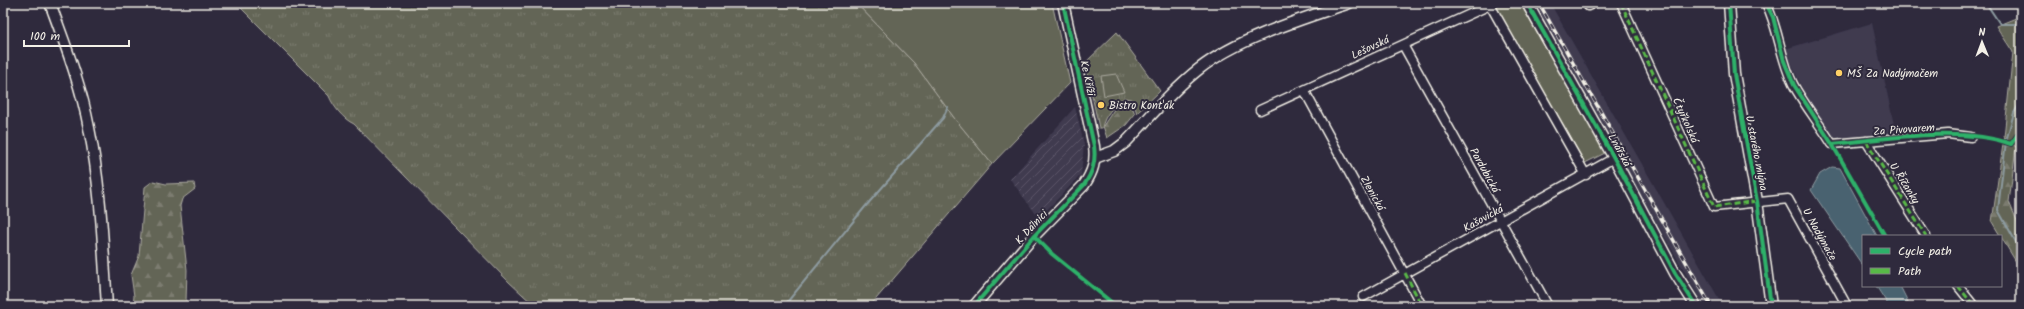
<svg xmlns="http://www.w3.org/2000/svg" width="2024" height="309" font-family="Kalam,sans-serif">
<defs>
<pattern id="industrial-furrows" width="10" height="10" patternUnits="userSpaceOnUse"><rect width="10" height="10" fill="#3f3a50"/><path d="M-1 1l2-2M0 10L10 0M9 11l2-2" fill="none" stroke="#5b5769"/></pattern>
<pattern id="grass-tufts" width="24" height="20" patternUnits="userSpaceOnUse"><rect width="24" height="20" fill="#646557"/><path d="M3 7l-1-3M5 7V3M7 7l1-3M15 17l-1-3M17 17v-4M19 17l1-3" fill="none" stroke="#7b7c6f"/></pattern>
<pattern id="forest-firs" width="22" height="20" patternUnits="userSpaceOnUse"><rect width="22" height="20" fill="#646557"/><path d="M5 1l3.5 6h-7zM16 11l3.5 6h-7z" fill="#7b7c6f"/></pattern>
</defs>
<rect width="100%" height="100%" fill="#2f2a3d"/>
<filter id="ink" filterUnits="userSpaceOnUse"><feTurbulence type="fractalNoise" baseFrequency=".025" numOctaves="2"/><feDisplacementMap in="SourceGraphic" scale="8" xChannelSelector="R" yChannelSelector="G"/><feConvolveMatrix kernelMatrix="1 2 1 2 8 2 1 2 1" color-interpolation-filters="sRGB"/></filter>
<g filter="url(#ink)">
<path fill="#3f3a50" d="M1532 3H1550L1723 306H1704Z
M1872 23 1896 134 1837 143 1806 97 1785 49Z"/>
<path fill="url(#industrial-furrows)" d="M1075 107 1084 144 1081 175 1039 218 1010 179Z"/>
<path fill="url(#grass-tufts)" stroke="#acaba0" d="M236 3H856L914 63 955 119 992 164 870 306H535L509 282 354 124C343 119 333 106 329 96Z
M1117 32 1160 91 1137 113 1132 99 1124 98C1114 106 1104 115 1102 128H1099L1085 63Z"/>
<path fill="url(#forest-firs)" stroke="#acaba0" d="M1124 100 1130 102 1135 114 1126 125 1107 138 1103 126 1115 108Z
M2004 137 2016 147 2009 202 2021 230V270L1992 222Z
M153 181 166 184 194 183 195 189 182 199 180 206 187 270 186 301 184 306H133L134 296 131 275 139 256 145 187Z"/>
<path fill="#646557" stroke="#acaba0" d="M856 3H1052L1070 83 992 164 955 119 914 63Z
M1494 3H1520L1605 153 1585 163Z
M2021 16V141L2016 147 2004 137 2013 52 1996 26Z
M1116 74 1124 92 1104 96 1101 76Z"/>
<path fill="#496270" stroke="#8d9ba0" d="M1832 167 1840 168 1877 236H1863V266L1811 190 1820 174Z
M1876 286H1900L1910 306H1889Z"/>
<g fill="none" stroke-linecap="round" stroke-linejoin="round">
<path stroke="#8d9ba0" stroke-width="2" d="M1986 3 2000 24H2021
M2021 101 2014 113 2006 141 1998 210 2021 251
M784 306 865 207 943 118 948 107"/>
<g stroke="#f4f1e8" stroke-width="11">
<path id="minor" d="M1489 3 1586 175
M1587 3 1588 6 1595 3
M1621 3 1714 207 1788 199 1847 306
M1766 3C1779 29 1780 58 1793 84 1804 105 1820 124 1832 144L1948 134 1971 137
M1403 45 1548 306
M1304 90 1422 306
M1260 110 1490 5
M1866 141 1926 236
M1958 286 1974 306
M1363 297 1614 158"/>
</g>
<g stroke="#f4f1e8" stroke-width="13">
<path id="tertiary" d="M50 3C65 44 81 85 89 128 101 186 103 247 107 306
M1527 3 1614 158 1675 273 1696 306
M1729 3 1734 74 1757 201 1771 306
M1095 158 1114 151 1126 142C1149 118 1172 90 1199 69 1239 38 1302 19 1349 3
M974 306 1034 236 1084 185C1093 172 1096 161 1094 146L1063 3"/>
</g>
<use href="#minor" stroke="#2f2a3d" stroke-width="8"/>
<use href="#tertiary" stroke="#2f2a3d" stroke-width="10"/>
<g stroke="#f4f1e8" stroke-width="3.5">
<path id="rail" d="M1539 3 1711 306"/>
</g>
<use href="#rail" stroke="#2f2a3d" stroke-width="2" stroke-dasharray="6" stroke-linecap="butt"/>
<path stroke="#58b947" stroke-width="3" stroke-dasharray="6 3" stroke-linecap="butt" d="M1587 3 1588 6 1595 3
M1621 3 1714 207 1757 201
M1866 141 1926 236
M1405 273 1422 306
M1958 286 1974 306"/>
<g stroke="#2f2a3d" stroke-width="6">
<path id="cycleway" d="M1527 3 1614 158 1675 273 1696 306
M1729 3 1734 74 1757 201 1771 306
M1766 3 1773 17 1784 61 1794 85 1832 144 1885 236
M1832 144C1884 139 1962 126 2011 144L2019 133 2021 121
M1034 236 1052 254 1116 306
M974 306 1034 236 1084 185C1093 172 1096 161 1094 146L1063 3"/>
</g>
<use href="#cycleway" stroke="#2db169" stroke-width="4"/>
</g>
</g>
<g fill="#ffd166" stroke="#2f2a3d" stroke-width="1.5">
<circle cx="1839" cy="73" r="4"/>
<circle cx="1101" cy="105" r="4"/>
</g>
<g text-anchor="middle" stroke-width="4" stroke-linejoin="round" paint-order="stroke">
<g font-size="11" fill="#f4f1e8" stroke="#2f2a3d">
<text transform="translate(1370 47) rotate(-25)" y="4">Lešovská</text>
<text transform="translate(1088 78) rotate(78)" y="4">Ke Kříži</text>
<text transform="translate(1686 120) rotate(66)" y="4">Čtyřkolská</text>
<text transform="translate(1904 129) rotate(-4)" y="4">Za Pivovarem</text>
<text transform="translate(1620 150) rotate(61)" y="4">Lnářská</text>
<text transform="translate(1757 153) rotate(79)" y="4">U starého mlýna</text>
<text transform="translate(1485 170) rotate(61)" y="4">Pardubická</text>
<text transform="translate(1905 183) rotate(58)" y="4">U Říčanky</text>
<text transform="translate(1373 193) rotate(61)" y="4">Zlenická</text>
<text transform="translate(1483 218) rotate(-29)" y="4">Kašovická</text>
<text transform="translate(1031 227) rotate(-47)" y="4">K Dálnici</text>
<text transform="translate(1820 234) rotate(61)" y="4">U Nadýmače</text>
</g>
<g font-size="11" fill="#f4f1e8" stroke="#2f2a3d" text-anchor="start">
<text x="1847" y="77">MŠ Za Nadýmačem</text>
<text x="1109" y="109">Bistro Kont'ák</text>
</g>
</g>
<rect width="2024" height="309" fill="none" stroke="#2f2a3d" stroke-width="16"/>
<rect x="8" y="8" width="2008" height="293" fill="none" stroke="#f4f1e8" stroke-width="1.5" filter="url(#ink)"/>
<rect x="1862" y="235" width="140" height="52" fill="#2f2a3d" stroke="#7e7a81"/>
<rect x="1870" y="248" width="20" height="6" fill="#2db169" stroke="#7e7a81"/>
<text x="1898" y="255" font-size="12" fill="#f4f1e8">Cycle path</text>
<rect x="1870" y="268" width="20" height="6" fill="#58b947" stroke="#7e7a81"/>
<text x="1898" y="275" font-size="12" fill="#f4f1e8">Path</text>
<g transform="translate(1982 42) rotate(359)" stroke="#2f2a3d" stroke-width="3" paint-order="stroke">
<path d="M0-3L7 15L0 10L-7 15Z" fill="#f4f1e8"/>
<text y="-6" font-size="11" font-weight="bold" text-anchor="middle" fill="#f4f1e8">N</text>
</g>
<path d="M24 40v6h105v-6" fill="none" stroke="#f4f1e8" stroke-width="2"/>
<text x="30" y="40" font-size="12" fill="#f4f1e8" stroke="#2f2a3d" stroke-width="3" paint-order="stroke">100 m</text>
</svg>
